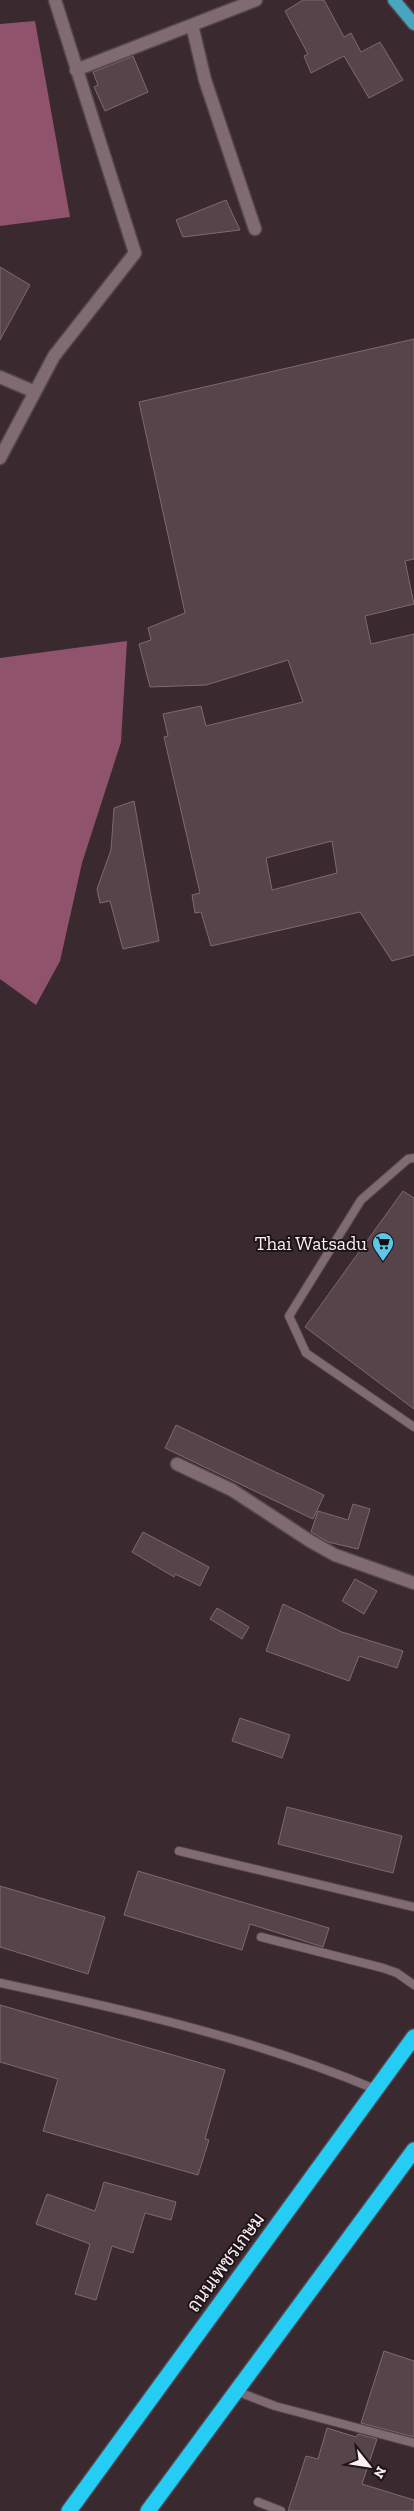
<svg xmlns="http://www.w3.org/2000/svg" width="414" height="2511" font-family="'Zilla Slab',Sarabun,serif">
<rect width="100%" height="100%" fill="#3b2930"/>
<path fill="#8f536b" d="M35 21 70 217 0 226V24Z
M127 641 121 742 82 863 60 961 36 1005 0 979V658Z"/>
<path fill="#57444b" stroke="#7e6971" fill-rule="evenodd" d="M303 0H324L344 37 351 33 361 52 380 42 403 80 369 98 344 56 311 73 304 56 308 54 285 11Z
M133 56 148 92 105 111 94 87 98 85 93 72Z
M226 200 240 230 183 237 176 220Z
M0 267 30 285 0 340Z
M414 339V559L405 561 414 604 365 616 371 644 414 634V955L392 961 360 912 211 946 201 912 195 913 192 895 200 893 164 737 168 736 163 714 201 706 206 726 303 702 288 660 206 685 150 687 139 644 151 640 148 628 185 613 139 402ZM332 841 337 873 272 890 266 858Z
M134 801 159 941 123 949 110 901 100 903 97 889 111 850 114 808Z
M403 1191 414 1198V1409L305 1327Z
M176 1425 324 1495 313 1519 165 1448Z
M353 1504 370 1509 358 1549 328 1542 311 1532 318 1511 348 1520Z
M143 1532 209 1567 200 1586 175 1574 174 1577 132 1552Z
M355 1579 377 1591 364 1614 342 1601Z
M283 1604 342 1632 403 1651 397 1668 359 1656 349 1681 266 1651Z
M217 1608 249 1627 242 1639 210 1619Z
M240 1718 290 1735 282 1758 232 1741Z
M287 1807 402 1836 393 1873 278 1844Z
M138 1871 329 1928 323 1947 250 1924 242 1950 124 1915Z
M0 1886 105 1917 88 1974 0 1947Z
M0 2005 225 2070 205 2139 209 2140 198 2175 43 2131 58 2079 0 2062Z
M104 2182 176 2202 171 2220 145 2213 133 2253 112 2246 96 2300 75 2294 90 2244 36 2224 47 2194 95 2211Z
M384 2351 414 2361V2437L361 2423Z
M327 2428 356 2437 358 2434 377 2439 362 2484 414 2500V2511H288L306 2456 318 2459Z"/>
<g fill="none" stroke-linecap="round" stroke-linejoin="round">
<g stroke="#55464d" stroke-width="10">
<path id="lane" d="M414 1158 408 1159 361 1200 289 1316 306 1353 414 1427
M179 1851 414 1907
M261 1937 383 1968 397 1973 414 1985
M0 1983C127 2010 255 2039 375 2089
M236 2391 275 2406 414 2443
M258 2502 281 2511"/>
</g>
<g stroke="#55464d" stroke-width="15">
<path id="street" d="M192 25 205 80 255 229
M76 70 256 0
M0 377 35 392
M0 458 54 356 135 253 55 0
M177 1464 232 1490 310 1541 335 1555 414 1583"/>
</g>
<g stroke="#55464d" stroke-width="15">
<path id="primary" d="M394 0 414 24"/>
</g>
<g stroke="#55464d" stroke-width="18">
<path id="highway" d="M69 2511 414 2037
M148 2511 414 2150"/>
</g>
<use href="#lane" stroke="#806b72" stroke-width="8"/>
<use href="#street" stroke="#806b72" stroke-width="12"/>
<use href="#primary" stroke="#49a6c1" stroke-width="12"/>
<use href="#highway" stroke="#25cdf5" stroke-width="15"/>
</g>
<defs>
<g id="supermarket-pin" transform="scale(1.125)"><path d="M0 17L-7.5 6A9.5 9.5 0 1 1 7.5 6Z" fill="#5bc8e7" stroke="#1c1417"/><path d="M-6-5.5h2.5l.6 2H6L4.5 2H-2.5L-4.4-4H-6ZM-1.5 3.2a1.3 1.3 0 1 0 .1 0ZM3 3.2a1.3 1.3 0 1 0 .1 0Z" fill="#111"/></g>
</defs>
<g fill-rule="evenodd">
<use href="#supermarket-pin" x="383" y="1243"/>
</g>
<g text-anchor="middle" stroke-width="4" stroke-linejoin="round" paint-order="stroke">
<g font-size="19" fill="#fbeff3" stroke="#1c1417" text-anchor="end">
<text x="367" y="1250">Thai Watsadu</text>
</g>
<g font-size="19" fill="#fbeff3" stroke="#1c1417">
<text transform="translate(225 2262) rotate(-54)" y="7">ถนนเพชรเกษม</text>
</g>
</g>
<g transform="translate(369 2466) rotate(120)" stroke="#1c1417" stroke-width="4" paint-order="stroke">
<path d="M0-4L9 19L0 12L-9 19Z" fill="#fbeff3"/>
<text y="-8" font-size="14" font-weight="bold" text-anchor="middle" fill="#fbeff3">N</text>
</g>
</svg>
